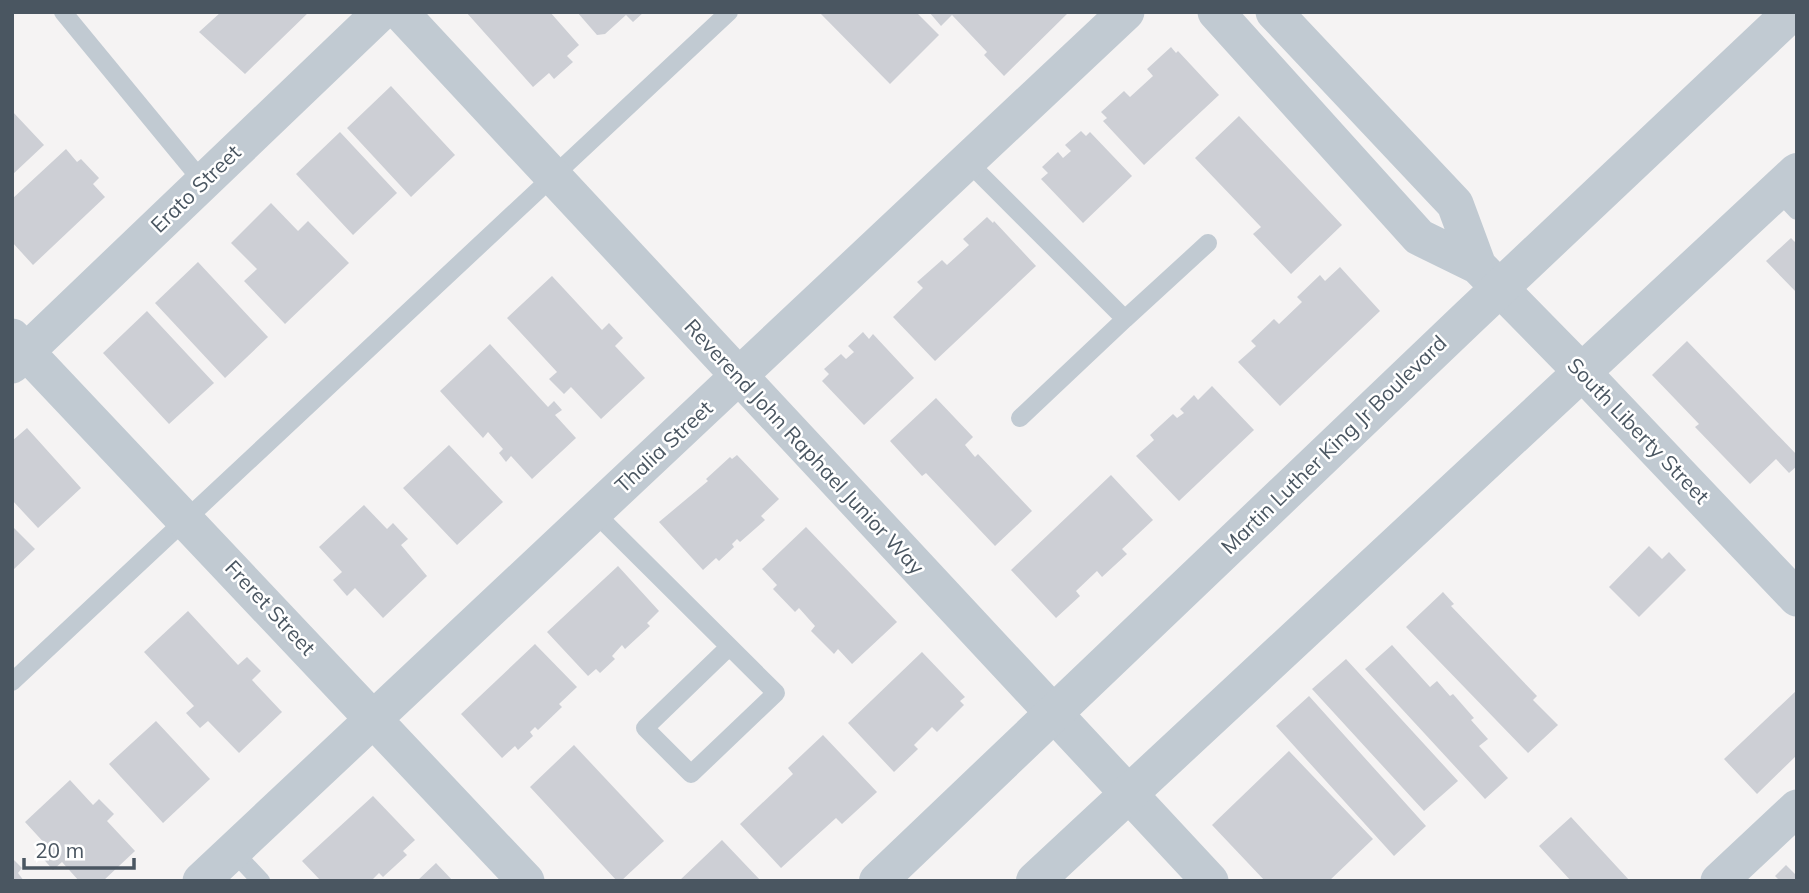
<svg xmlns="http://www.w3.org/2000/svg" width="1809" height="893" font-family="Mulish,sans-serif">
<rect width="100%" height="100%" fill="#f5f3f3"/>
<path fill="#cdcfd5" d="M221 12H309L245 74 199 32Z
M466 12H550L579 45 567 56 573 62 554 79 549 73 533 87Z
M577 12H644L633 22 626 15 605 34 597 35Z
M819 12H916L939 35 890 84Z
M929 12H1069L1004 76 984 55 987 52 952 15 941 26Z
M1171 47 1176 53 1178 51 1219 95 1144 165 1103 121 1107 118 1101 112 1124 91 1130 97 1153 76 1147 69Z
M391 86 455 155 411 197 347 128Z
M12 111 44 145 12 175Z
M1239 116 1342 225 1291 274 1253 234 1261 227 1195 158Z
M1081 131 1086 136 1090 132 1132 176 1083 223 1041 179 1048 173 1042 167 1058 152 1063 158 1071 151 1065 145Z
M340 132 397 193 353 235 296 174Z
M66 149 77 162 81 159 99 178 93 184 105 197 33 265 12 242V199Z
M271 203 298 231 308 221 349 263 285 324 244 281 257 269 231 243Z
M987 217 993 223 994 221 1036 266 935 361 893 317 923 288 917 282 942 260 947 265 969 245 963 239Z
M1791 238 1797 244V293L1766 261Z
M198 262 268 337 225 378 155 303Z
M1340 267 1380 311 1280 406 1238 362 1256 346 1251 341 1274 319 1279 324 1302 302 1297 297 1320 275 1325 281Z
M552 276 602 330 609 323 623 338 615 346 645 378 601 419 571 387 564 394 549 379 557 372 507 318Z
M147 311 214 383 169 424 103 353Z
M863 332 869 339 873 334 914 378 864 425 822 381 829 374 824 369 841 354 846 359 854 352 848 346Z
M1687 341 1797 455V466L1789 473 1776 459 1750 484 1695 427 1699 424 1652 375Z
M490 344 548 407 554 401 562 410 555 415 576 438 532 479 511 456 506 462 499 453 503 449 488 432 483 438 440 391Z
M1212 386 1254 430 1179 501 1136 456 1154 440 1150 435 1173 414 1177 418 1184 413 1180 409 1194 395 1198 400Z
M936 398 973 437 965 445 975 457 978 454 1032 511 995 546 926 473 922 476 890 441Z
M27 428 81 488 38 528 12 500V441Z
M449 445 503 502 457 545 403 488Z
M737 455 779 499 761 516 765 520 740 542 737 539 732 544 734 547 719 561 716 558 703 570 659 522 708 481 706 479 730 457 732 459Z
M1111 475 1153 520 1122 549 1127 554 1102 577 1097 571 1076 591 1080 596 1056 618 1011 570Z
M364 505 387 529 393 523 408 539 401 545 427 576 383 618 355 588 347 596 333 580 342 572 319 547Z
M12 526 35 549 12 571Z
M806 527 897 622 852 664 838 649 834 654 811 631 815 626 799 608 795 612 773 589 777 585 762 569Z
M1649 546 1662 559 1669 552 1686 570 1639 617 1609 587Z
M618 566 659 611 647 623 650 626 625 649 622 645 612 656 615 659 600 673 596 669 588 676 547 632Z
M1443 592 1454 604 1451 606 1537 696 1533 700 1558 725 1528 753 1406 627Z
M188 611 238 665 247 657 261 671 252 680 282 712 239 753 208 721 200 728 186 713 194 706 144 652Z
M535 644 577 687 559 704 562 707 538 730 535 727 530 732 533 736 518 750 515 746 502 758 461 714Z
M1392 645 1430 687 1437 681 1450 696 1453 694 1474 718 1471 720 1488 739 1479 746 1508 778 1485 799 1365 669Z
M922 652 965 697 960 701 964 705 937 732 932 727 914 745 918 749 894 772 848 723Z
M1346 659 1458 781 1424 811 1312 689Z
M1797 690V755L1757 794 1724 759Z
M1309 696 1426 826 1394 856 1276 726Z
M156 721 210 779 163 823 109 764Z
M823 735 877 792 842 824 836 818 781 868 740 824 793 774 788 768Z
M574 745 664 841 621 881H617L530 787Z
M1289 751 1373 839 1329 881H1265L1212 825Z
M70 780 93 805 99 799 114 814 107 821 135 851 103 881H79L62 862 53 870 40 855 48 847 25 822Z
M373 796 415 840 403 851 407 855 383 877 379 873 371 881H321L302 861Z
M1571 817 1630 881H1571L1539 846Z
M722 840 761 881H679Z
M12 858 22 868 18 873 24 881H12Z
M436 863 453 881H417Z
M1786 865 1797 876V881H1780L1775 876Z"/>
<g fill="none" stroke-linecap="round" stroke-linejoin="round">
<path stroke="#c1cad2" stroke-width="18" d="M63 12 203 182
M968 162 1125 319 1208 243
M1777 190 1797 211
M1020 418 1125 319
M594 512 776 693 691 774 645 728 729 647
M12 682 729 12
M233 851 261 881"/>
<path stroke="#c1cad2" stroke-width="37" d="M400 12 1210 881
M1216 12 1419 237 1478 266 1581 371 1797 598
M1274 12 1455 204 1478 266
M12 337 526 881
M12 365 381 12
M201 881 1126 12
M1719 881 1797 808"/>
<path stroke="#c1cad2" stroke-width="38" d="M878 881 1469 317 1792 12
M1035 881 1797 172"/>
</g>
<g text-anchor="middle" stroke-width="5" stroke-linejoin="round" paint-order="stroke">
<g font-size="21" fill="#4a5661" stroke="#fff">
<text transform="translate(196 189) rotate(-44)" y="7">Erato Street</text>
<text transform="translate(1638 431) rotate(46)" y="7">South Liberty Street</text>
<text transform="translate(1334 445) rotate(-44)" y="7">Martin Luther King Jr Boulevard</text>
<text transform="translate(664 447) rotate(-43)" y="7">Thalia Street</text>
<text transform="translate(804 447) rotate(47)" y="7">Reverend John Raphael Junior Way</text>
<text transform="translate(270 608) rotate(47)" y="7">Freret Street</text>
</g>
</g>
<rect width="1809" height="893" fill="none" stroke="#4a5661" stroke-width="28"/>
<path d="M24 858v10h110v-10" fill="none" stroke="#4a5661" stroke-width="3.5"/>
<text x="35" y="858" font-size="21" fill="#4a5661" stroke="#ffffff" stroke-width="5" paint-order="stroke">20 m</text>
</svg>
